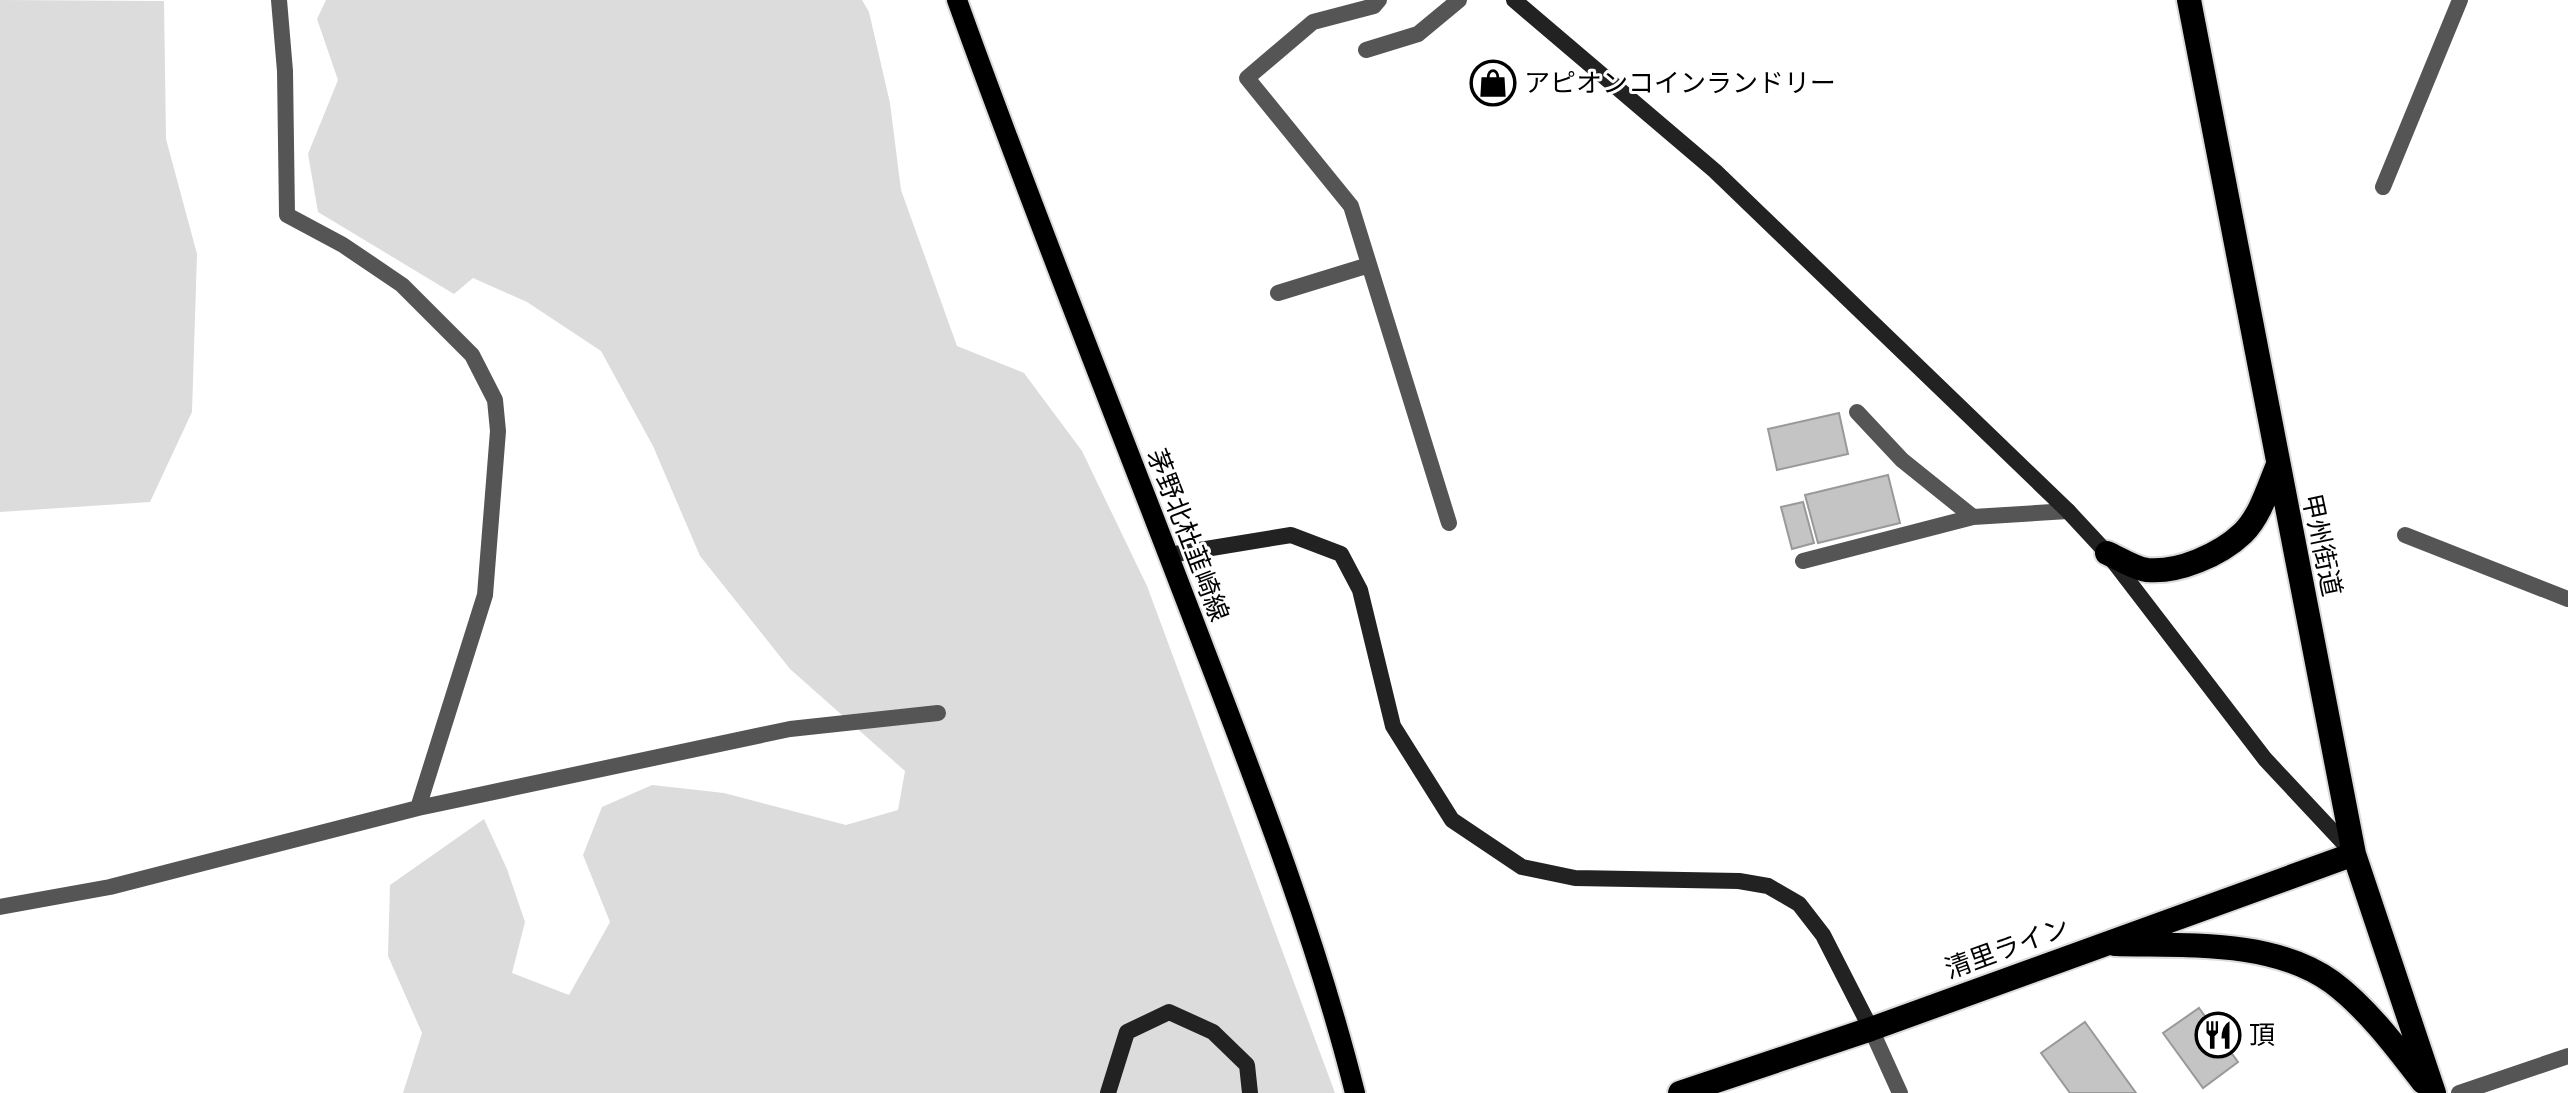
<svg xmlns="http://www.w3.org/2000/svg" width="2568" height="1093" font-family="'Sofia Sans Condensed','Noto Sans JP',sans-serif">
<rect width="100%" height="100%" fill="#fff"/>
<path fill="#dcdcdc" d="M0 0 164 1 166 139 197 254 192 412 150 502 0 512Z
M326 0H862L869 12 890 103 901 190 957 346 1024 373 1082 451 1147 586 1335 1093H403L422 1033 388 956 390 885 484 819 507 869 525 922 512 973 569 995 610 922 583 855 602 807 652 785 724 793 846 825 898 810 905 771 790 669 700 556 653 446 601 351 527 302 473 278 454 294 318 212 308 154 338 80 317 19Z"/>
<path fill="#c4c4c4" stroke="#999" stroke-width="2" d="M1839 413 1848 454 1777 470 1768 429Z
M1888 475 1900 523 1818 543 1805 495Z
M1803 502 1814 543 1792 549 1781 507Z
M2199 1008 2238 1062 2203 1088 2163 1033Z
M2085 1022 2136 1093H2070L2041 1053Z"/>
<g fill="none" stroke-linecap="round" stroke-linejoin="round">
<g stroke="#dbdbdb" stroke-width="24">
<path id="primary" d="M957 0C1035 218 1122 432 1204 648 1260 794 1317 941 1355 1093"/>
</g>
<g stroke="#dbdbdb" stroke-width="28">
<path id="highway" d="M2189 0 2354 854 2434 1093
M2107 553C2119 558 2133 568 2147 570 2178 573 2220 555 2243 533 2260 516 2268 489 2277 467
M2115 944C2185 946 2272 939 2332 982 2367 1008 2397 1048 2423 1082
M1680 1093 1871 1029 2354 854"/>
</g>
<path stroke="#555" stroke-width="16" d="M1366 50 1418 34 1459 0"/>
<path stroke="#555" stroke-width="16" d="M279 0 285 71 287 215 343 245 402 285 472 355 495 400 498 431 485 595 418 808
M1379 0 1374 6 1313 22 1247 78 1351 206 1449 523
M2383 187 2460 0
M1278 293 1369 265
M1857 412 1902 460 1973 517
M2405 535 2568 599
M1803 561 1973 517 2068 511
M0 907 110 887 418 808 790 729 938 713
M1871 1029 1900 1093
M2459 1093 2568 1056"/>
<path stroke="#222" stroke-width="16" d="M1514 0 1715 171 2068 511 2107 553 2265 759 2352 852
M1169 555 1291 535 1341 554 1360 590 1393 726 1452 820 1522 867 1575 878 1739 881 1768 886 1799 904 1823 935 1871 1029
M1108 1093 1127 1032 1169 1012 1213 1032 1247 1065 1250 1093"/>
<use href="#primary" stroke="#000" stroke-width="20"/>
<use href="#highway" stroke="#000" stroke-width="24"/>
</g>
<defs>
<g id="shop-ring" transform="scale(2.3)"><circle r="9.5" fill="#fff" stroke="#000" stroke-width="1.5"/><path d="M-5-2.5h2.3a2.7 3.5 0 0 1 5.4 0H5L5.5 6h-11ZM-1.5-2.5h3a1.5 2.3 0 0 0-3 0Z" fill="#000"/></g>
<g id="restaurant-ring" transform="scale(2.3)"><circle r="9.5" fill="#fff" stroke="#000" stroke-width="1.5"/><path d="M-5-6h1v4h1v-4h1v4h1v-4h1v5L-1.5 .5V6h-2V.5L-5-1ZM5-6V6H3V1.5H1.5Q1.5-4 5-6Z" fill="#000"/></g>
</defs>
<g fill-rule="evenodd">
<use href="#shop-ring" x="1493" y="83"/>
<use href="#restaurant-ring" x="2218" y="1035"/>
</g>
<g text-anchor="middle" stroke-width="6" stroke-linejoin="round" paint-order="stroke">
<g font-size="26" fill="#000" stroke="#fff" text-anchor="start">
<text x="1524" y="92">アピオンコインランドリー</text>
<text x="2249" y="1044">頂</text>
</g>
<g font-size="26" fill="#000" stroke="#fff">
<text transform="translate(1188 535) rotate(69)" y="9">茅野北杜韮崎線</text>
<text transform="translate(2322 545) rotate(78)" y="9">甲州街道</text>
<text transform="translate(2007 948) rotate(-20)" y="9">清里ライン</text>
</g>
</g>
</svg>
